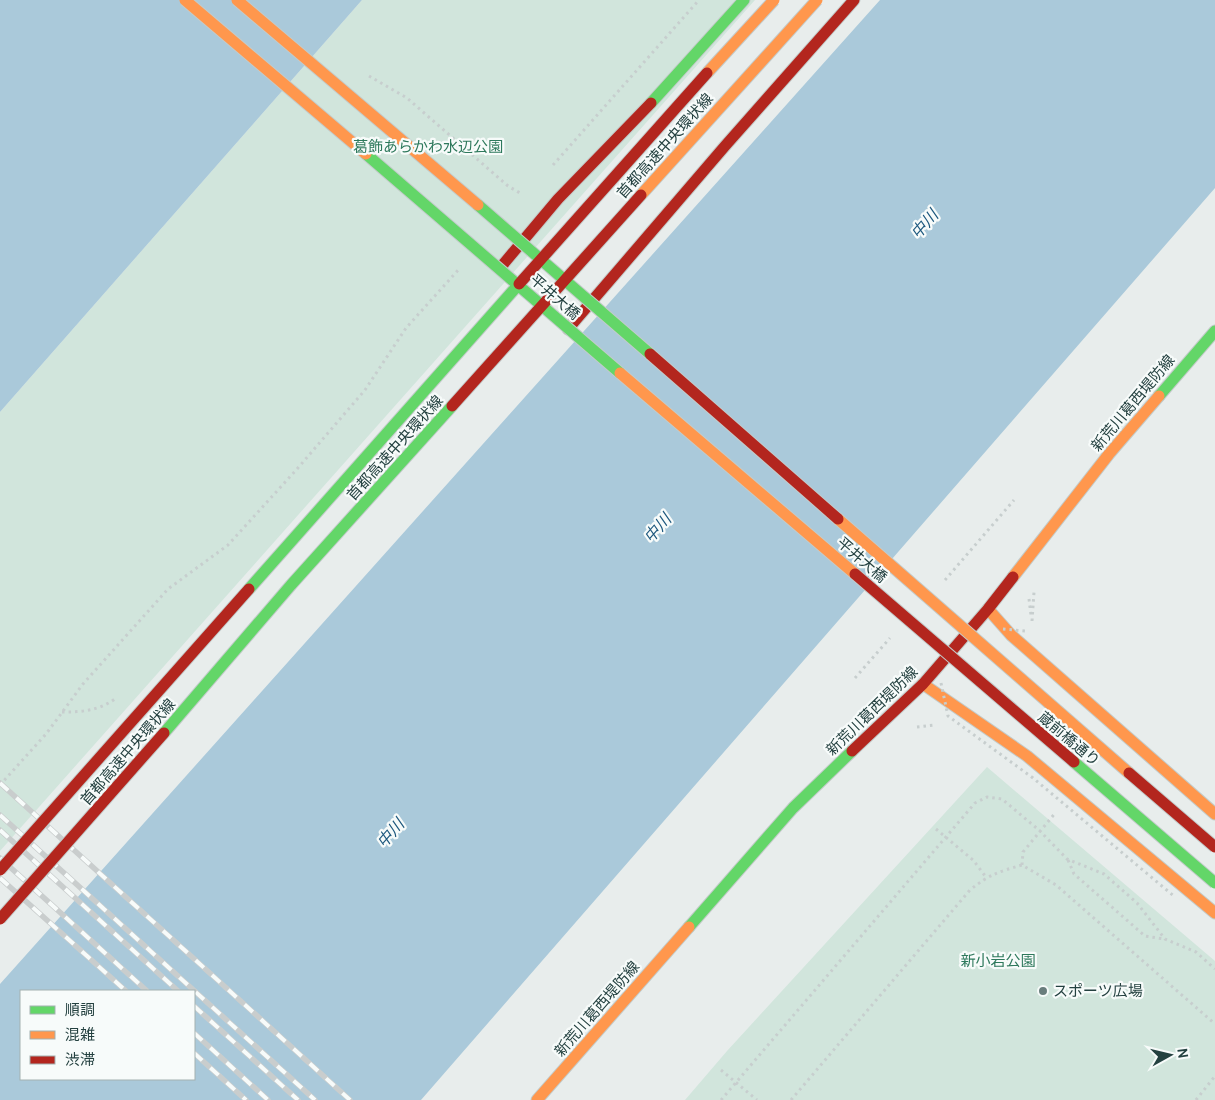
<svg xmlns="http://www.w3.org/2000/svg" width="1215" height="1100" font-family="Cabin,'Noto Sans JP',sans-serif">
<rect width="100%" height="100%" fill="#e8edec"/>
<path fill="#d1e5dc" d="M362 0H755L0 851V412Z
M987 767 1215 961V1100H685L727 1051Z"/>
<path fill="#aac9da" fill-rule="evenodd" d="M0 0H362L0 412Z
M880 0H1215V188L421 1100H0V984ZM21 991H194V1079H21Z"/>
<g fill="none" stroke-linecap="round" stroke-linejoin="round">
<g stroke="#c3cbc9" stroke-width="13">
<path id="fast" d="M651 103 744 0
M1159 396 1215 331
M689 927 793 808 852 751"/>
</g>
<g stroke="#c3cbc9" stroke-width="13">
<path id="slow" d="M1013 577 1109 454 1159 396
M988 609 1011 635 1215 814
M923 684 1027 756 1215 913
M537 1100 689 927"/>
</g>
<g stroke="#c3cbc9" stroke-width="13">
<path id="jam" d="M500 268 558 199 651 103
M568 329 725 146 854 0
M852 751 923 684 988 609 1013 577"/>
</g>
<path stroke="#c7cece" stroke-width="3" stroke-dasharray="2.5 4" stroke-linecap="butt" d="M369 76 407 98 508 186 520 193
M553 165 699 0
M1029 599 1031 615
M1032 621 1034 592
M62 712C81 712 98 711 115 699
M917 727 935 725
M0 785 46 734 83 684 168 589 228 545 297 469 365 390 406 328 460 268
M936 829 973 860 986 877
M1068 860 1074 874 1145 936 1164 939
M1022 865 1023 852 1056 812
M721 1070 757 1100
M721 1100 975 803 987 797 1002 799 1040 831 1067 859 1104 874 1137 903 1165 939 1196 952 1215 969
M791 1100 970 890C990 874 998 872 1022 865L1056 885 1215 1024
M1196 1100 1215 1076"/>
<use href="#fast" stroke="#63d668" stroke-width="11"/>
<use href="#slow" stroke="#ff974d" stroke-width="11"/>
<use href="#jam" stroke="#b3261e" stroke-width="11"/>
<g stroke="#c9cdcd" stroke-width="5.5">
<path id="rail" d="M0 783 350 1100
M0 815 315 1100
M0 830 178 991
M0 858 147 991
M0 878 126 991
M194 1006 298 1100
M194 1033 268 1100
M194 1053 246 1100"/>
</g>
<use href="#rail" stroke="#f7fbfa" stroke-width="4" stroke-dasharray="11" stroke-linecap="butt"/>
<g stroke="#c3cbca" stroke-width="13" stroke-linecap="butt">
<path id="fast-bridge" d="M366 154 620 373
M478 205 650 354
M249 589 519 284
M164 733 291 585 452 406
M1074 762 1215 883"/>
</g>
<g stroke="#c3cbca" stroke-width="13" stroke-linecap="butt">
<path id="slow-bridge" d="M185 0 366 154
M237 0 478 205
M707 73 774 0
M641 195 817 0
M620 373 855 574
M838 519 1129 773"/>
</g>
<g stroke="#c3cbca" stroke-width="13" stroke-linecap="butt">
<path id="jam-bridge" d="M519 284 707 73
M650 354 838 519
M452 406 641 195
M855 574 1074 762
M1129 773 1215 847
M0 870 249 589
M0 919 164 733"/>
</g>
<path stroke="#c7cece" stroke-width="3" stroke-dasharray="2.5 4" stroke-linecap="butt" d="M945 580 1014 500
M1003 629 1025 631
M855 678 890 638
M941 683 948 716 1033 778 1175 897"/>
<use href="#fast-bridge" stroke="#63d668" stroke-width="11"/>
<use href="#slow-bridge" stroke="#ff974d" stroke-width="11"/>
<use href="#jam-bridge" stroke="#b3261e" stroke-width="11"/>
</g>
<circle fill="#697d7c" stroke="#f7fbfa" stroke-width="2" cx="1043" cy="991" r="5"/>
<g text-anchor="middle" stroke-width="4.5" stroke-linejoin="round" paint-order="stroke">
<g font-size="15" fill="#244140" stroke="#f7fbfa">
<text transform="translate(665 146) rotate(-48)" y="5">首都高速中央環状線</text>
<text transform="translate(555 297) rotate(41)" y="5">平井大橋</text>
<text transform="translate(1133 403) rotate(-50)" y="5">新荒川葛西堤防線</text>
<text transform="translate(395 448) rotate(-48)" y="5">首都高速中央環状線</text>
<text transform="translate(862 560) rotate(41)" y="5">平井大橋</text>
<text transform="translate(872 711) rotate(-44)" y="5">新荒川葛西堤防線</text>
<text transform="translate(1069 739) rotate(40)" y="5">蔵前橋通り</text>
<text transform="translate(128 752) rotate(-49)" y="5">首都高速中央環状線</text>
<text transform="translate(597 1009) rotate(-49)" y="5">新荒川葛西堤防線</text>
</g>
<g font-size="15" fill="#2e795c" stroke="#f7fbfa">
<text x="428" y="152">葛飾あらかわ水辺公園</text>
<text x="998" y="966">新小岩公園</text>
</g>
<g font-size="15" fill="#244140" stroke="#f7fbfa" text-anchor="start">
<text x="1053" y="996">スポーツ広場</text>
</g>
<g font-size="16" font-style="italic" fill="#1d587e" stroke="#f7fbfa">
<text transform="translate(924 224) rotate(-49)" y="6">中川</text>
<text transform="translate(657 528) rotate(-49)" y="6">中川</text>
<text transform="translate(390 833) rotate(-49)" y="6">中川</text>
</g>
</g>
<rect x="20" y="990" width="175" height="90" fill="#f7fbfa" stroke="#a3b1b0"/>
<rect x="30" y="1006" width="25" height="8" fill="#63d668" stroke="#a3b1b0"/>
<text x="65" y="1015" font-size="15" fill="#244140">順調</text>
<rect x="30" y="1031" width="25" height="8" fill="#ff974d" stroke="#a3b1b0"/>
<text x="65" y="1040" font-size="15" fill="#244140">混雑</text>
<rect x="30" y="1056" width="25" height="8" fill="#b3261e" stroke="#a3b1b0"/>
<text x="65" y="1065" font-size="15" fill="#244140">渋滞</text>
<g transform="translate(1170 1055) rotate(82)" stroke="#f7fbfa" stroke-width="4" paint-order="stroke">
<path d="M0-4L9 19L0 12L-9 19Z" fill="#244140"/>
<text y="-8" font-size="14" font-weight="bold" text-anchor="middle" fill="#244140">N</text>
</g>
</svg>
